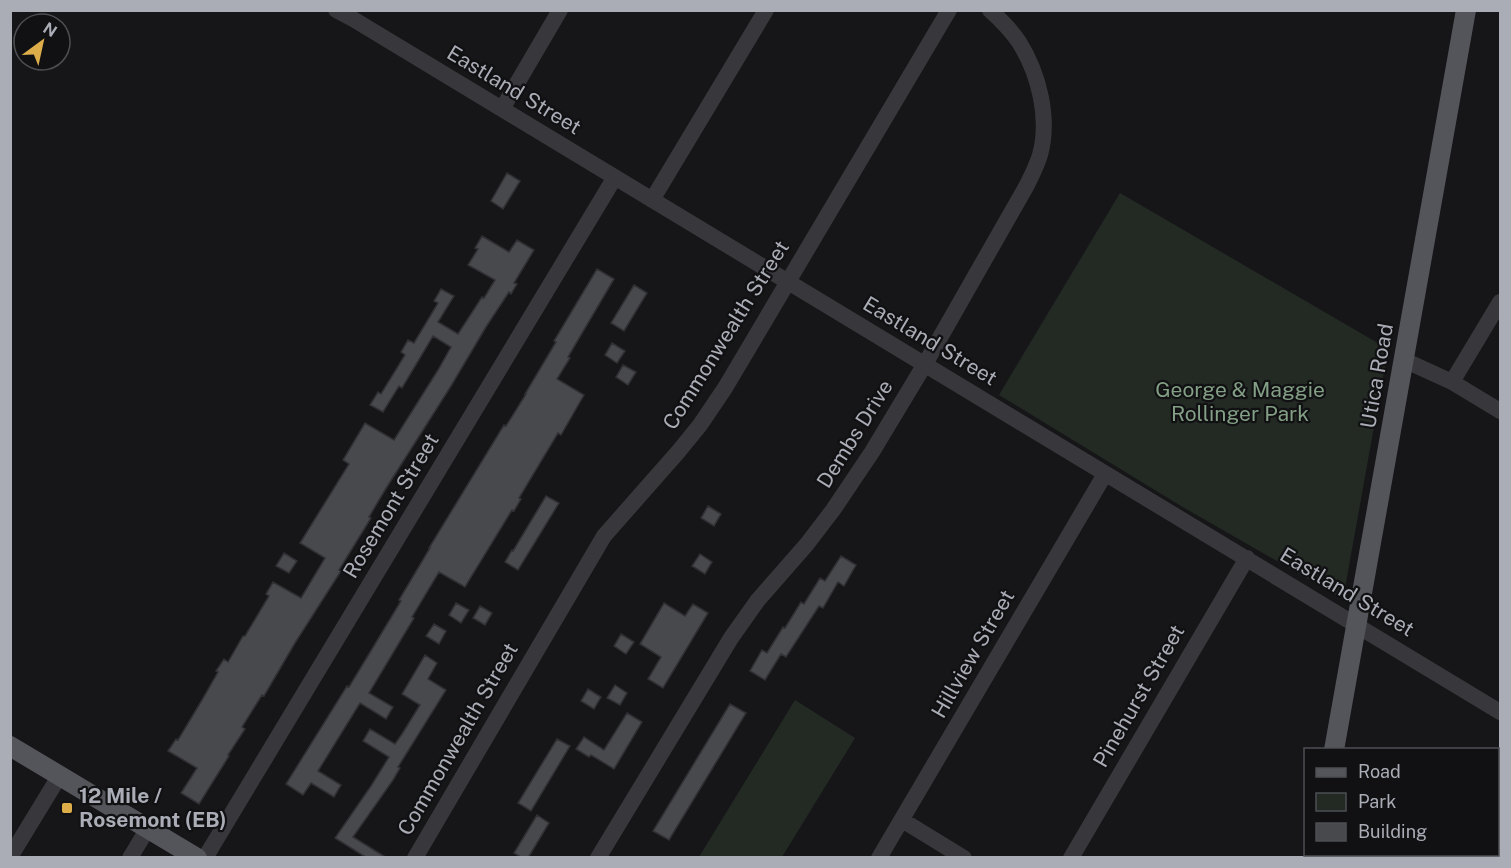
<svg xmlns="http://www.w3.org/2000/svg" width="1511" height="868" font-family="'Public Sans',sans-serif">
<rect width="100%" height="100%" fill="#161618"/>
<path fill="#232a24" d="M1120 193 1388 349 1343 599 1181 506 999 395Z
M795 700 855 738 782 857H699Z"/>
<path fill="#48494d" stroke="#313034" stroke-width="1.5" d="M507 173 520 181 503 209 491 201Z
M482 236 509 252 517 240 534 250 514 283 517 284 511 294 509 292 486 327 451 386 385 490 369 517 371 518 339 570 341 571 295 643 264 696 262 695 242 727 245 729 228 755 229 756 199 804 181 793 197 768 168 751 176 739 178 740 202 700 218 672 216 671 224 659 228 662 243 636H245L269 596 266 594 273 582 301 598 325 558 300 543 349 464 343 460 365 423 394 440 438 370 451 347 433 336 402 388 399 386 383 412 370 405 378 392 381 394 405 355 401 352 408 340 414 343 438 303 434 301 441 289 454 296 438 322 458 334 482 297 484 298 495 280 468 265 478 249 475 248Z
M597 269 614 279 568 357 570 358 557 379 584 395 561 435 558 433 519 498 521 499 514 511 512 510 465 587 439 572 412 617 414 618 369 693 393 707 386 719 360 703 318 771 341 785 334 797 311 783 303 795 286 784 347 686 349 687 369 654 401 601 399 600 430 548H429L504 425 506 426 526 394H525L556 342 554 341Z
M634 285 647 293 624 331 611 323Z
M612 343 625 351 617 363 605 355Z
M623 365 636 372 628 385 616 377Z
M546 496 559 503 518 570 505 562 512 550 513 551Z
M708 506 721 514 714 526 701 518Z
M284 553 297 561 289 573 276 566Z
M700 554 712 562 705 574 692 566Z
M841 556 856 565 844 586 838 582 823 608 819 606 786 657 781 654 765 680 750 671 762 650 767 653 783 627 785 628 801 602 804 604 820 578 825 581Z
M456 603 469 610 461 623 449 615Z
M664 603 685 616 693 604 708 613 663 688 648 679 661 657 640 644Z
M480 606 492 613 485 625 473 618Z
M434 624 446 631 439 644 426 636Z
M621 634 634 642 626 654 614 646Z
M425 655 437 663 428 679 446 690 398 767 400 768 393 780 353 837 387 858H367L335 838 371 786 389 757 363 741 370 729 395 744 402 734 420 705 402 694Z
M615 685 627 693 620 705 607 698Z
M588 689 601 697 594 709 581 701Z
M730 704 746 713 669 840 653 831Z
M627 713 642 722 614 769 591 755 589 757 576 749 584 737 604 750Z
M557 739 570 746 531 811 518 803Z
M537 815 549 823 528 858H522L514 853Z"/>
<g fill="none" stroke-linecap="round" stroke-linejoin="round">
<path stroke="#38383c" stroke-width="16" d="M336 10 353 19 1500 712
M502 109 560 10
M652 200 766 10
M1404 360 1452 382 1500 411
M1452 382 1500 302
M902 820 964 858
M10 857 60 775
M130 858 148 828
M205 858 615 177
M415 858 604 536 678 452 700 425 725 388 949 10
M598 858 731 638 758 600 807 544 833 510 872 452 925 364 1027 185C1032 175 1037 165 1040 155 1050 118 1039 74 1019 42 1011 30 1001 20 990 10
M879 858 1105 474
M1071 858 1247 558"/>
<path stroke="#54555b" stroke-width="20" d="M10 746 197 858
M1334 750 1466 10
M1315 858V854"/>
</g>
<rect fill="#ddad4a" stroke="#111113" stroke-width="2" x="61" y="802" width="12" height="12" rx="3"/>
<g text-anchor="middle" stroke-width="4.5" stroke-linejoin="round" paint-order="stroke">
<g font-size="21" fill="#aaadb6" stroke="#111113">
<text transform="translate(514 90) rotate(31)" y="7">Eastland Street</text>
<text transform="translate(726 335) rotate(-58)" y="7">Commonwealth Street</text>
<text transform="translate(930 341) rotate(31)" y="7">Eastland Street</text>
<text transform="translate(1377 376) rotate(-80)" y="7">Utica Road</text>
<text transform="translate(855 434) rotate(-58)" y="7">Dembs Drive</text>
<text transform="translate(391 506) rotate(-59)" y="7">Rosemont Street</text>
<text transform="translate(1347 592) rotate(31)" y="7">Eastland Street</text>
<text transform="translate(973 654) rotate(-60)" y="7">Hillview Street</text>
<text transform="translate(1139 696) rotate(-60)" y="7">Pinehurst Street</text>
<text transform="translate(458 739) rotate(-60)" y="7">Commonwealth Street</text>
</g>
<g font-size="21" fill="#839f85" stroke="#111113">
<text x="1240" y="397">George &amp; Maggie<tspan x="1240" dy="24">Rollinger Park</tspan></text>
</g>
<g font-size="21" font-weight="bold" fill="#aaadb6" stroke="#111113" text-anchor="start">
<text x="79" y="803">12 Mile /<tspan x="79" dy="24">Rosemont (EB)</tspan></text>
</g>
</g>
<rect width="1511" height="868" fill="none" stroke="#aaadb6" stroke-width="24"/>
<rect x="1304" y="748" width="195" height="108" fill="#111113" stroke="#4e4f54" stroke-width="1.5"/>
<rect x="1316" y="768" width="30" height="9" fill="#54555b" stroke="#4e4f54" stroke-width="1.5"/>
<text x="1358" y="778" font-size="18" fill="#aaadb6">Road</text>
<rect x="1316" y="793" width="30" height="18" fill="#232a24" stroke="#4e4f54" stroke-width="1.5"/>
<text x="1358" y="808" font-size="18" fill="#aaadb6">Park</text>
<rect x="1316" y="823" width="30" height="18" fill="#48494d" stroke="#4e4f54" stroke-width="1.5"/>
<text x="1358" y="838" font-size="18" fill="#aaadb6">Building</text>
<g transform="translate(42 42) rotate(33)"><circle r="28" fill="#111113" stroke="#4e4f54" stroke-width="1.5"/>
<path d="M0-4.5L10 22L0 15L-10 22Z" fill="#ddad4a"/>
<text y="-9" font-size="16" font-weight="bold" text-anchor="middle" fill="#aaadb6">N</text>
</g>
</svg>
